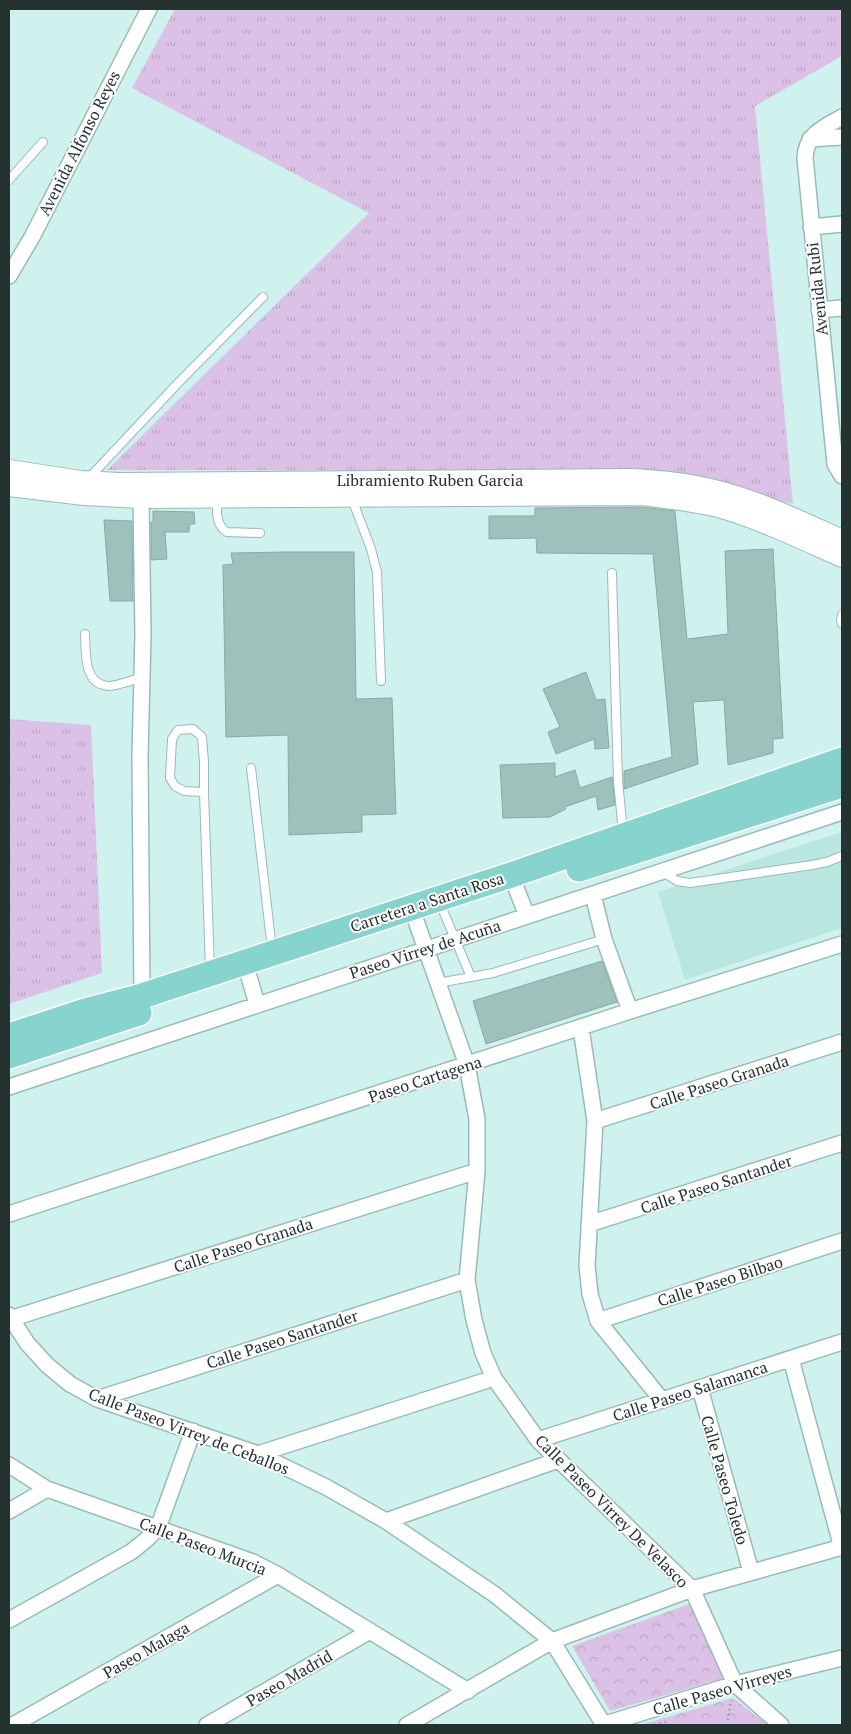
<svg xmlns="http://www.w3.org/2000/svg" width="851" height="1734" font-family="'PT Serif',serif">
<defs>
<pattern id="grass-tufts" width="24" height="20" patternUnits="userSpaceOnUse" patternTransform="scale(1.25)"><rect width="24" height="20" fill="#dbc1e5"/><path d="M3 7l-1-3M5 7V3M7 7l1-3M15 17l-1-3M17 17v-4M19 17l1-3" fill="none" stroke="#bca6c5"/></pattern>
<pattern id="park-crowns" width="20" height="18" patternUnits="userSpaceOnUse" patternTransform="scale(1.25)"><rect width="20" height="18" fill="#dbc1e5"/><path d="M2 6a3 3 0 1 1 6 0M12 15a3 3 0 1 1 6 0" fill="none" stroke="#bca6c5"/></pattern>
</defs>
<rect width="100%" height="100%" fill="#cff2ee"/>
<path fill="#bae6e0" d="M842 832V928L685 980 658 892Z"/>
<path fill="url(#grass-tufts)" d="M175 9H842V56L755 106 793 504 667 471 107 470 369 213 132 88Z
M9 719 91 725 102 973 9 1004Z"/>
<path fill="url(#park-crowns)" d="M689 1604 725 1678 610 1711 572 1646Z
M733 1698 768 1725H640Z"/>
<path fill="#9fc1bc" stroke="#89aaa6" d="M641 507 675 511 687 639 728 634 725 551 773 549 783 738 773 739V753L728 765 724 700 693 702 698 764 624 789V771L672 757 653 554 537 553 536 538 489 539V516H535V508Z
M153 511 194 512 195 524H190L189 532H165L167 559 151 560V522H153Z
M104 520 132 521 133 601H110Z
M286 552H354L356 699 392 698 396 814 362 815V832L289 835 288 735 226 737 223 565 233 564 231 553Z
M586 672 596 700 605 699 609 748 595 749 594 739 556 754 548 732 560 727 543 689Z
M555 763V777L575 770 580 788 612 777 615 805 598 810 596 796 565 807 566 809 550 817 503 818 500 765Z
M602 961 617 1002 486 1044 473 1001Z"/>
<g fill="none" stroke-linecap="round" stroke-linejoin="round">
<g stroke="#99bbb6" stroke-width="10">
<path id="service" d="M9 180 43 142
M89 478 180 381 263 297
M217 498C217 510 215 525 227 532L260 533
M352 499 371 549 377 572 381 681
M612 573 618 781 623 832
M842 615 841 621 842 624
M85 634C86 652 83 684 108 686 116 686 133 680 142 677
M251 768 272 949
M204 792 184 791 175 786 170 778 172 739 178 730 193 729 202 737 204 762V792L210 970
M663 872 677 881 690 883 812 865 827 862 842 856
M439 901 471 977
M438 983 493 973 604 939"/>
</g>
<g stroke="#99bbb6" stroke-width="18">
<path id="minor" d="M842 117C823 128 806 134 805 158L835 464 842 476
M810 139 842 137
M811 227 842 224
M9 276 32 237 149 9
M819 310 842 308
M141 498 143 634 140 756 142 996
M511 875 527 916
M593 895 604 939 630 1011
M411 907 467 1065 477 1119V1171L467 1280 474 1320 483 1353 494 1378 538 1440 692 1589 735 1684 781 1725
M249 977 257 1004
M581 1028 595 1121 587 1266 590 1294 598 1321 661 1399
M9 1087 842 812
M595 1121 842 1042
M9 1214 630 1011 842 944
M589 1224 842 1143
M9 1315 27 1343 47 1365 70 1384 97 1399 258 1454 326 1487 386 1521 494 1594 552 1641 604 1725
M10 1319 477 1171
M598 1321 842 1241
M791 1359 842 1548
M700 1388 751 1572
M97 1399 467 1280
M538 1440 842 1342
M258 1454 494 1378
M9 1465 47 1489 253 1562 278 1575 468 1691
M9 1511 47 1489
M386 1521 558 1460
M9 1620 131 1552 146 1540 158 1528 193 1431
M13 1725 278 1575
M207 1725 370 1631
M407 1725 552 1641 692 1589 842 1547
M602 1725 735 1684 842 1658"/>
</g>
<g stroke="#99bbb6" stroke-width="22">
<path id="tertiary" d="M9 470 81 481 119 483 634 479C661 481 688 483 714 490 759 501 800 521 842 540
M9 486 84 495 141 498 642 495C667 498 693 501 718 507 760 519 802 539 842 557"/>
</g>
<g stroke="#fff" stroke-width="28">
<path id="primary" d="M579 869 842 785
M9 1036 85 1011 142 996 511 875 842 760
M9 1056 139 1013"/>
</g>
<path stroke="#758d8a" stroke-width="2.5" stroke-dasharray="1 4" stroke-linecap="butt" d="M655 1725 666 1722
M727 1725 731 1700"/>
<use href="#service" stroke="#fff" stroke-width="8"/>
<use href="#minor" stroke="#fff" stroke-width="15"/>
<use href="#tertiary" stroke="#fff" stroke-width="20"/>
<use href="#primary" stroke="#87d3cd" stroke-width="25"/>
</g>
<g text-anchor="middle" stroke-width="4" stroke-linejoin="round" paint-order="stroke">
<g font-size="16" fill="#243230" stroke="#fff">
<text transform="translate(79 143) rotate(-63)" y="6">Avenida Alfonso Reyes</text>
<text transform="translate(817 289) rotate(-96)" y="6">Avenida Rubi</text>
<text x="430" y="486">Libramiento Ruben Garcia</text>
<text transform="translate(427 902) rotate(-18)" y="6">Carretera a Santa Rosa</text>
<text transform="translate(425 949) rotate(-18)" y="6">Paseo Virrey de Acuña</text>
<text transform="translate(425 1079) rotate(-18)" y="6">Paseo Cartagena</text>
<text transform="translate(719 1082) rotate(-18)" y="6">Calle Paseo Granada</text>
<text transform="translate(716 1184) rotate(-18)" y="6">Calle Paseo Santander</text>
<text transform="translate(243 1245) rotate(-18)" y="6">Calle Paseo Granada</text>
<text transform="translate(720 1281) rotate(-18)" y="6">Calle Paseo Bilbao</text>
<text transform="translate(282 1339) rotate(-18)" y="6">Calle Paseo Santander</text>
<text transform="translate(690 1391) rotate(-18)" y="6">Calle Paseo Salamanca</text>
<text transform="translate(189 1431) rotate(21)" y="6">Calle Paseo Virrey de Ceballos</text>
<text transform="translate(725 1480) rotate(74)" y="6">Calle Paseo Toledo</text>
<text transform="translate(612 1511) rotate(45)" y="6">Calle Paseo Virrey De Velasco</text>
<text transform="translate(203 1546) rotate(21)" y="6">Calle Paseo Murcia</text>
<text transform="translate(146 1650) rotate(-30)" y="6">Paseo Malaga</text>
<text transform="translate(289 1678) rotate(-30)" y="6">Paseo Madrid</text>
<text transform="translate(722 1690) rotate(-16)" y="6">Calle Paseo Virreyes</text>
</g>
</g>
<rect width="851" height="1734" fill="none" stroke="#243230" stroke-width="20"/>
</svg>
